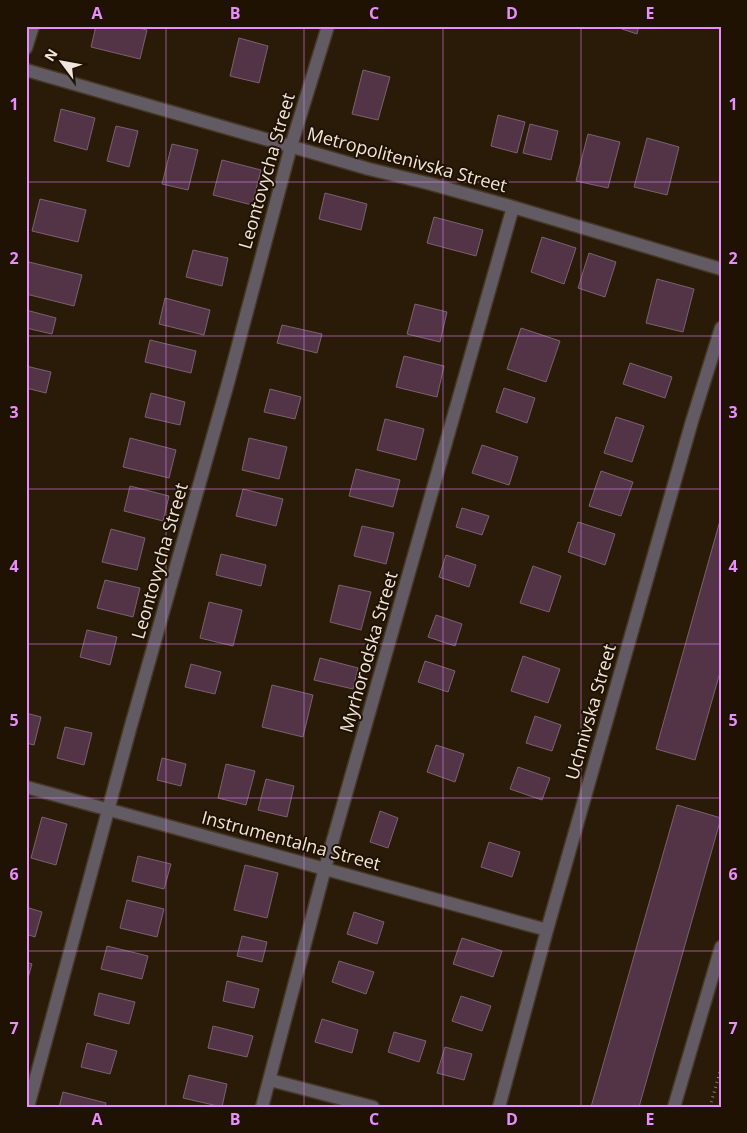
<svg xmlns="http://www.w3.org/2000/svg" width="747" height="1133" font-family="'Open Sans',sans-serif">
<rect width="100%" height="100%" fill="#2a1b09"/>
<path fill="#533447" stroke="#7a616f" d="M96 26H131L147 30 140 59 91 47Z
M613 26H639L637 34Z
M239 38 268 46 259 83 230 76Z
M363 70 390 77 378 120 352 114Z
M61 109 95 118 87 150 54 141Z
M498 115 525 122 517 153 491 146Z
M530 124 558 131 551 160 523 153Z
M116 126 138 131 129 167 107 161Z
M588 134 620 142 608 188 576 181Z
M647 138 679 147 667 195 634 187Z
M172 144 198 150 188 190 162 184Z
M222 160 261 170 252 205 213 195Z
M325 193 367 204 361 230 319 219Z
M40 199 86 210 78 242 32 231Z
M434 217 483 230 476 256 427 243Z
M542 237 576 248 564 284 531 272Z
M193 250 228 258 222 286 186 277Z
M589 253 616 262 605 297 578 288Z
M29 262 82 275 74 306 26 294V273Z
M657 279 694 289 683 332 646 323Z
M165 298 210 310 204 335 159 324Z
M415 304 447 312 440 342 407 334Z
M26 310 56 318 52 334 26 328Z
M282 325 322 334 317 353 277 343Z
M521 328 560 341 546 382 507 369Z
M150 340 196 351 191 373 145 362Z
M404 356 444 366 437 397 396 387Z
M630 363 672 377 665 398 623 384Z
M26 366 51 372 46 393 26 388Z
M504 388 535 398 527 423 496 412Z
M270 389 301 397 295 419 264 412Z
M151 393 185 402 180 425 145 417Z
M616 417 644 426 632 462 604 453Z
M385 419 424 429 416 460 377 450Z
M130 438 176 450 169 478 123 467Z
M249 438 287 447 279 479 242 470Z
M482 445 518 457 509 485 472 473Z
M356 469 400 480 393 507 349 496Z
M601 471 633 482 621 516 589 506Z
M130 486 169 496 163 521 124 511Z
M243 489 283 499 276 526 236 516Z
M462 508 489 516 482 535 456 527Z
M721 517V669L695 760 656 749Z
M578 522 615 534 605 565 568 552Z
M362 526 394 533 386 564 354 556Z
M111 529 145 538 137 570 102 562Z
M221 554 266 565 261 586 216 575Z
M446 555 476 565 469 587 439 577Z
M533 566 561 576 549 612 520 603Z
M105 580 140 588 133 617 97 608Z
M339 585 371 592 361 630 330 622Z
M209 602 242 610 233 646 200 638Z
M436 615 462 624 455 646 428 637Z
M87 630 117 637 110 665 80 657Z
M523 656 560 669 548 703 511 691Z
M320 658 358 668 353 689 314 680Z
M425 661 455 671 448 692 418 682Z
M191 664 221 672 215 694 185 687Z
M272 685 313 695 303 737 262 727Z
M26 713 41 717 34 745 26 743Z
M535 716 561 725 552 751 526 743Z
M65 727 92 733 84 765 57 758Z
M436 745 464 754 455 782 427 772Z
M162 758 186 764 181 786 157 780Z
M226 764 255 771 246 805 218 798Z
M518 767 550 778 542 800 510 789Z
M266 779 294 786 287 817 258 810Z
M677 805 721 818 639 1107H591Z
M380 811 398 818 388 848 370 842Z
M42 817 67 824 56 865 31 858Z
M489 842 520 852 512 877 481 867Z
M138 856 171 864 164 889 132 881Z
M245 865 278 873 267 918 234 910Z
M127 900 164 909 157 937 120 928Z
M26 907 42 912 35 937 26 934Z
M354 912 384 922 377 944 347 934Z
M242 936 267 942 262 962 237 956Z
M462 938 502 951 493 977 453 964Z
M107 946 148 956 142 979 101 969Z
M339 961 374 972 366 994 332 982Z
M26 962 32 964 26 985Z
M227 981 259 989 254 1008 223 1001Z
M99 993 135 1002 129 1024 94 1015Z
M461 996 491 1006 482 1031 452 1021Z
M322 1019 358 1030 352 1053 315 1042Z
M213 1026 253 1036 247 1057 208 1048Z
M394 1032 426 1041 419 1062 388 1052Z
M87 1043 117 1051 110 1074 81 1067Z
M445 1047 472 1054 464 1080 437 1073Z
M189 1075 227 1084 222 1107 183 1098Z
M63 1092 106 1103 105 1107H59Z"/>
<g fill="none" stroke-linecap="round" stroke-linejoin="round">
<g stroke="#463726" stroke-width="15">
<path id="minor" d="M26 48 33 26
M26 70 369 169 431 184 513 207 721 269
M26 787 547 930
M270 1080 373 1107
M28 1107 130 729 228 383 291 146 328 26
M262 1107 325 868 513 207
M499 1107 547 930 692 421 721 328
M674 1107 721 947"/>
</g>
<path stroke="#8a7e6f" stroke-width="3" stroke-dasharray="1 4" stroke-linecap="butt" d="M710 1107 721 1068"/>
<use href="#minor" stroke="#625b64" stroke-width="12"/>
</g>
<path fill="none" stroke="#e98efe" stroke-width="1" stroke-opacity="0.55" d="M166 26V1107M304 26V1107M443 26V1107M581 26V1107M26 182H721M26 336H721M26 489H721M26 644H721M26 798H721M26 951H721"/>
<g text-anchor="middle" stroke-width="4" stroke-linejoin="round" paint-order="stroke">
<g font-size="18" fill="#f0e6db" stroke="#201202">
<text transform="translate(407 160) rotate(15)" y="6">Metropolitenivska Street</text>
<text transform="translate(267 171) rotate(-74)" y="6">Leontovycha Street</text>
<text transform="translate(160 561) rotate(-74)" y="6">Leontovycha Street</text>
<text transform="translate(369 652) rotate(-74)" y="6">Myrhorodska Street</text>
<text transform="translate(591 712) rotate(-74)" y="6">Uchnivska Street</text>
<text transform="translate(291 841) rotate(15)" y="6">Instrumentalna Street</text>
</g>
</g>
<rect width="747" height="1133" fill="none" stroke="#201202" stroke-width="55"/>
<g transform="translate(62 62) rotate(302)" stroke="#201202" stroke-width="4" paint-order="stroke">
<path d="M0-4L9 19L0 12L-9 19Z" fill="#f0e6db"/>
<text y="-8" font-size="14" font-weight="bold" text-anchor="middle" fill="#f0e6db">N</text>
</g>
<rect x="28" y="28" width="692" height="1078" fill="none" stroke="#e98efe" stroke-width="2"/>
<g font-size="16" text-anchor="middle" font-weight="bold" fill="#e98efe">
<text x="97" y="19">A</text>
<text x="235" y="19">B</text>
<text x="374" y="19">C</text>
<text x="512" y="19">D</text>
<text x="650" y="19">E</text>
<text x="14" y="110">1</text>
<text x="733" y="110">1</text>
<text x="14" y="264">2</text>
<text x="733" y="264">2</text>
<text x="14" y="418">3</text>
<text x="733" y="418">3</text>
<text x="14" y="572">4</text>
<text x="733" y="572">4</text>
<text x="14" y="726">5</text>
<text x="733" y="726">5</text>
<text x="14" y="880">6</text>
<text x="733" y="880">6</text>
<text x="14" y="1034">7</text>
<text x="733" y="1034">7</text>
<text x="97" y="1125">A</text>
<text x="235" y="1125">B</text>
<text x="374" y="1125">C</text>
<text x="512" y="1125">D</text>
<text x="650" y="1125">E</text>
</g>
</svg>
